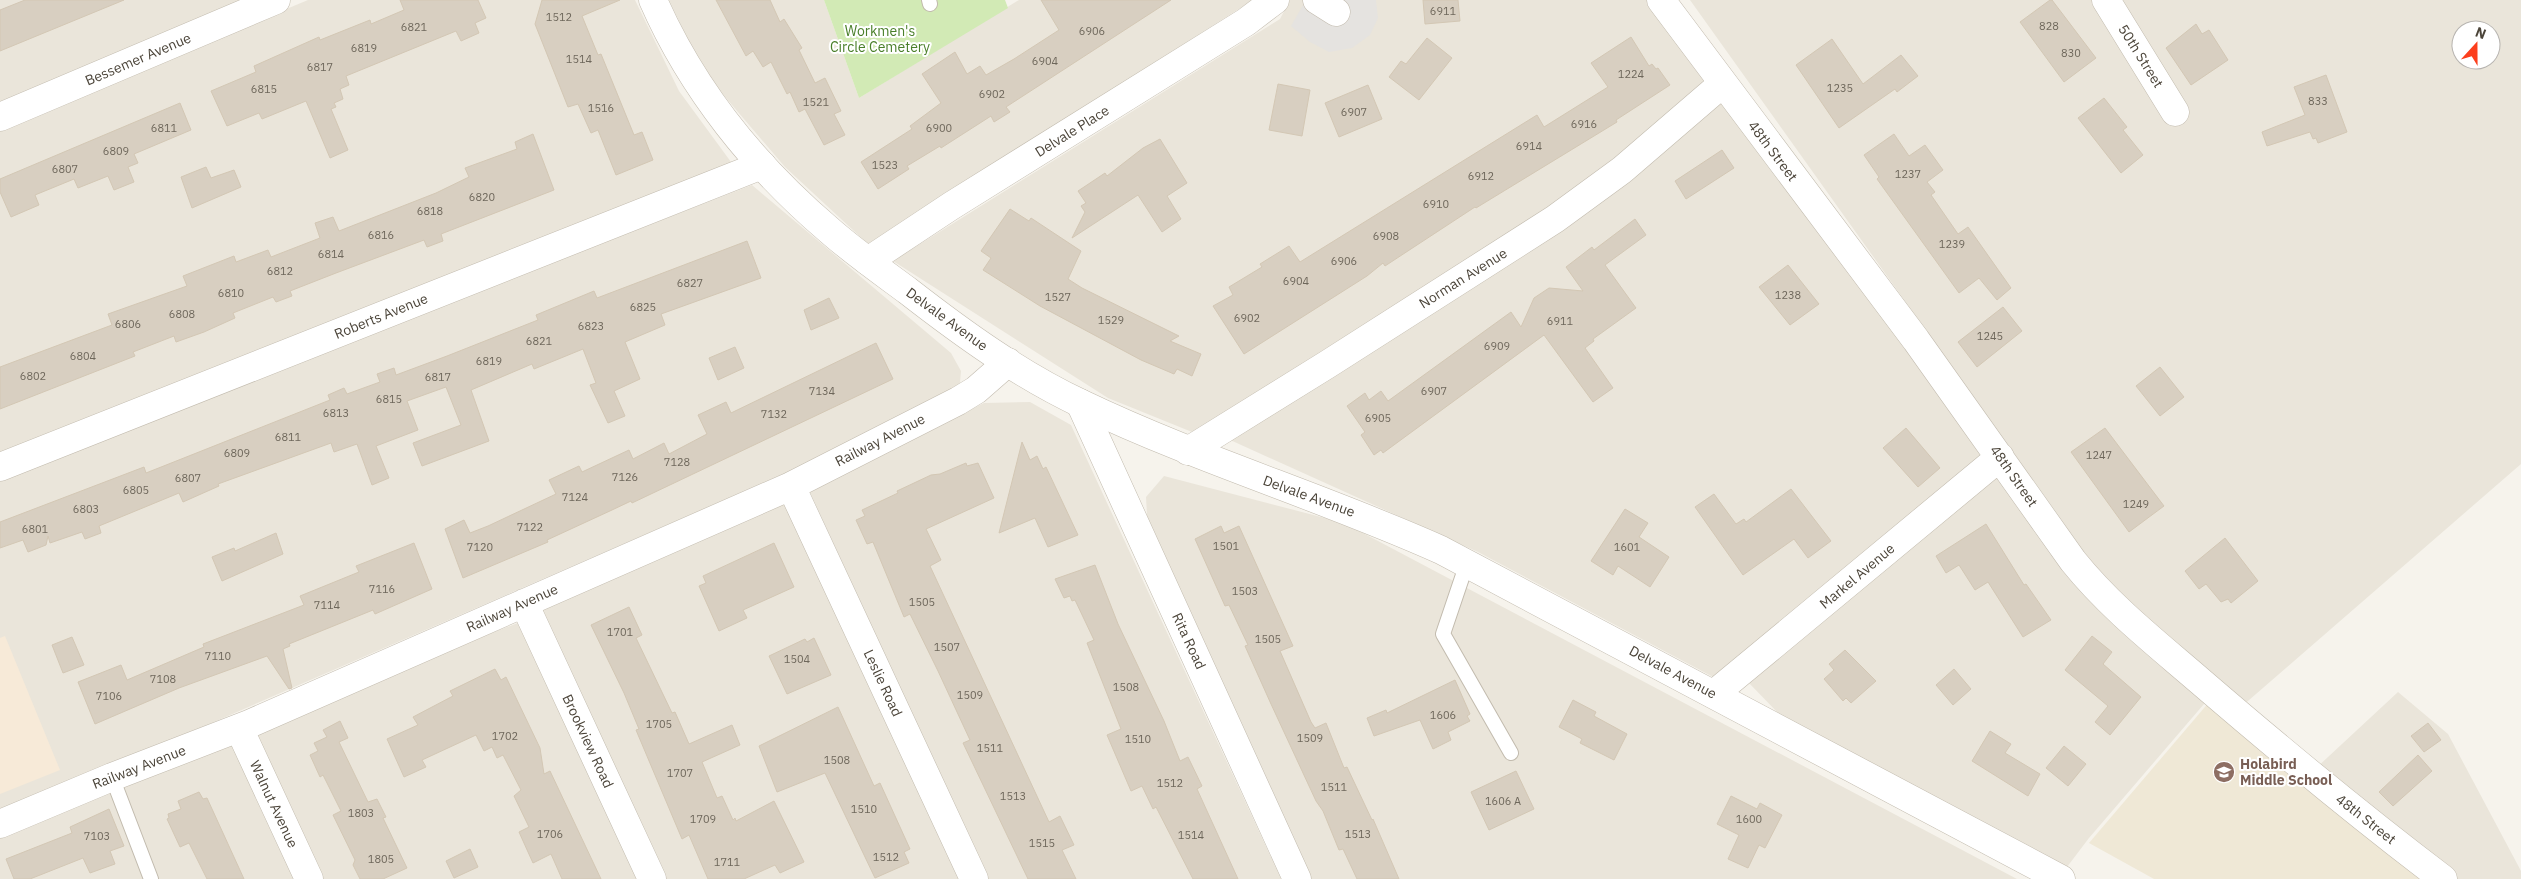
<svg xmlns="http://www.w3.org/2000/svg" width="2521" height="879" font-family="'IBM Plex Sans',sans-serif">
<rect width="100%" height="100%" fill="#f6f3ec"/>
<path fill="#eae5da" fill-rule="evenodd" d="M0 0H248L0 103Z
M308 0H635L679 91 731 162 695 185 0 455V129Z
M669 0H824L859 98 1019 0H1253L868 244 785 167 703 71Z
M1290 0H1656L1711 83 1577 192 1192 432 1108 398 893 261 1280 19Z
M1690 0H2521V464L2241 707 2112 591ZM2461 30H2491V60H2461Z
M1727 99 1992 452 1717 679 1478 552 1228 439 1525 255Z
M752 185 951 353 961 371 959 394 929 411 0 815V476Z
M1030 402 1071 425 1281 879H988L809 490 984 403Z
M2001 470 2210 697 2089 838 2067 867 1781 716 1748 682Z
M1164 476 1344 523 2017 879H1308L1148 532 1146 497Z
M789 498 965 879H661L538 609Z
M518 623 637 879H320L249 724Z
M2398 692 2448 734 2521 871V879H2453L2314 770Z
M235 742 298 879H0V837Z"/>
<path fill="#f7ead8" d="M5 636 60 770 0 794V638Z"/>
<path fill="#efe8d6" d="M2210 701 2431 879H2154L2089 843Z"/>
<path fill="#d2eab5" d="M824 0H1005L1008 8 859 98Z"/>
<path fill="#e5e3e0" d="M1306 0H1376L1378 18 1370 35 1352 48 1329 52 1310 42 1291 26Z"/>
<path fill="#d8cfc1" stroke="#d3c7b4" d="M25 0H124L0 51V10Z
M400 0H478L486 18 475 23 479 33 461 41 456 31 346 76 349 85 340 89 343 99 334 103 336 107 331 109 348 150 330 158 306 101 262 119 259 113 227 126 211 91 256 72 254 66 319 37 320 40 370 20 371 24 404 10Z
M542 0H620L582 16 598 55 601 54 634 135 642 132 653 160 616 175 598 130 591 133 578 104 568 107 535 24Z
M716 0H770L780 22 784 19 802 48 799 50 815 83 825 78 841 111 834 114 845 135 824 145 805 109 799 112 790 92 787 94 771 62 763 67 753 51 746 56Z
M1041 0H1171L1006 107 1010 112 994 122 991 116 941 148 940 146 907 166 909 169 878 189 861 162 912 129 910 126 941 103 922 74 955 52 967 74 980 66 986 75 1014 59 1059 30Z
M1423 0H1458L1460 21 1425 24Z
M2050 0H2052L2096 58 2064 82 2020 22Z
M2196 24 2202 34 2209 30 2228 60 2191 85 2166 48Z
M1631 37 1649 66 1652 64 1656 69 1658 68 1670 85 1616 120 1617 122 1476 208 1475 207 1385 266 1383 263 1367 276 1244 354 1213 306 1233 295 1229 287 1262 267 1260 264 1289 246 1300 262 1537 115 1544 127 1608 87 1591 63Z
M1427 38 1452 58 1419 100 1389 77 1401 61 1406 64Z
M1832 39 1863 84 1901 55 1918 76 1897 92 1895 89 1839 128 1796 65Z
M2326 75 2347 132 2318 143 2316 138 2313 139 2310 132 2267 146 2262 132 2305 115 2294 87Z
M1278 84 1310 90 1302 136 1269 130Z
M1368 85 1382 119 1339 137 1325 103Z
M2104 98 2127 127 2123 130 2143 155 2121 173 2078 118Z
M180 103 191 130 134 154 138 163 128 167 134 182 114 190 108 176 78 188 74 179 35 195 39 205 11 217 0 192V179Z
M533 134 554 190 441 234 443 241 427 247 424 240 336 273 290 291 292 296 276 302 273 297 233 313 235 318 204 332 176 342 174 336 133 352 135 356 0 409V367L112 325 108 314 187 286 183 276 234 256 236 262 268 250 271 257 320 238 315 223 333 217 339 231 436 193 469 177 465 168 517 149 515 142Z
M1894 134 1909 156 1925 145 1943 170 1927 182 1935 192 1931 195 1958 234 1968 227 2011 288 1997 300 1979 278 1959 293 1877 179 1879 177 1864 155Z
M1160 139 1187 183 1167 196 1181 219 1162 232 1138 195 1072 238 1085 212 1081 206 1086 203 1078 191 1105 173 1107 176 1143 148Z
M1722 150 1734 168 1686 199 1675 181Z
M206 167 211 178 234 170 241 187 192 208 181 177Z
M1010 209 1029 221 1031 218 1081 251 1068 279 1082 288 1179 336 1170 341 1201 354 1192 376 1177 369 1174 374 1141 360 1040 306 983 270 991 258 981 251Z
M1635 219 1646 235 1605 265 1636 308 1593 339 1594 341 1585 348 1613 388 1593 402 1544 335 1383 453 1381 450 1374 455 1361 435 1365 432 1347 406 1365 393 1369 400 1381 391 1388 401 1511 312 1521 327 1534 298 1549 288 1583 291 1566 267 1592 247 1594 250Z
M747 241 761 278 661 314 665 325 625 342 640 379 614 391 625 416 608 423 590 385 596 383 583 349 534 369 532 364 471 390 489 441 422 466 413 443 461 425 446 387 407 401 418 430 376 446 389 478 372 485 357 444 334 452 331 443 218 484 219 486 183 502 179 493 99 526 101 533 85 539 82 532 50 543 48 536 46 545 28 552 23 540 0 548V522L144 467 146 473 330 400 328 395 344 388 347 394 380 382 377 374 394 368 396 375 447 356 538 320 536 315 594 291 597 298Z
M1788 265 1819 304 1790 325 1759 287Z
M829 298 839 318 811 330 804 310Z
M2003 307 2022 331 1977 367 1958 342Z
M876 343 893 379 632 503 631 501 612 510 547 540 548 542 463 578 445 529 464 520 470 533 488 526 556 494 549 480 579 466 582 472 629 450 633 459 664 443 669 454 707 434 698 415 726 402 731 413Z
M735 347 744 368 718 380 709 358Z
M2160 367 2184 397 2160 416 2136 386Z
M1906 428 1940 468 1918 487 1883 448Z
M2105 428 2164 506 2129 532 2071 452Z
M1022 442 1030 460 1037 456 1043 469 1046 467 1078 535 1048 547 1035 518 999 533Z
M966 463 967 466 978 463 994 498 926 529 941 560 930 566 1049 822 1060 816 1074 845 1062 850 1076 879H1028L963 743 970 740 938 671 910 614 904 617 873 542 867 544 856 520 865 516 862 510 898 493 897 491 931 475 940 474Z
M1791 489 1831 541 1808 558 1794 539 1743 575 1695 507 1714 494 1736 524 1744 519 1746 522Z
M1625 509 1648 523 1639 537 1669 557 1650 587 1618 566 1613 575 1591 561Z
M1986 524 2024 585 2026 584 2051 620 2023 637 1988 582 1975 590 1959 565 1946 573 1936 556Z
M1221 526 1224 533 1239 526 1293 646 1280 651 1311 722 1315 728 1326 723 1344 768 1347 767 1372 820 1373 819 1399 879H1357L1343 849 1339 850 1323 811 1316 801 1271 704 1245 646 1248 645 1229 605 1225 606 1195 539Z
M276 533 283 554 222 581 212 557 234 548 235 551Z
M2225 538 2258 581 2231 603 2228 599 2221 602 2206 584 2199 589 2185 571Z
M414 543 432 589 375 614 373 610 289 644 290 646 283 649 292 688 289 689 267 656 179 688 95 724 78 682 121 665 127 680 204 647 203 644 304 605 300 596 359 572 356 566Z
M774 543 794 587 743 610 747 618 719 631 699 586 706 583 703 576Z
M1095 565 1118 624 1164 721 1180 761 1188 757 1202 786 1197 789 1238 879H1193L1156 807 1153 809 1142 786 1131 791 1107 735 1121 729 1087 643 1094 640 1075 600 1072 601 1070 596 1064 598 1055 579Z
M629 607 642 635 636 638 672 713 675 712 689 744 732 725 740 745 702 762 717 798 722 796 733 820 735 818 736 821 774 801 804 862 780 873 775 865 744 879H708L689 835 682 839 636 730 639 729 624 693 591 625Z
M2092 636 2112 652 2103 664 2141 697 2110 735 2095 722 2108 706 2065 670Z
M72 637 84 665 63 673 52 645Z
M814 638 831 675 787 694 769 656 805 639 807 642Z
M1845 650 1876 681 1851 703 1846 698 1843 701 1824 679 1834 670 1829 664Z
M495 669 501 680 506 677 540 748 544 774 550 771 601 879H562L551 854 533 863 519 832 529 827 514 796 521 790 503 755 497 758 492 747 484 751 476 735 422 760 426 767 404 777 387 739 418 725 413 717 453 696 450 691Z
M1954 669 1971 689 1953 705 1936 685Z
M1455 680 1470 714 1467 716 1470 721 1448 732 1451 740 1433 749 1420 720 1374 736 1367 718 1386 710 1387 713Z
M1573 700 1596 712 1594 716 1627 734 1614 760 1580 743 1582 739 1559 727Z
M838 707 874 786 880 783 910 849 904 852 909 863 875 878 825 773 777 792 759 746Z
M340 721 348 738 339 742 368 802 377 799 386 817 383 818 407 868 383 879H360L353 865 355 860 333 815 341 811 323 775 320 777 310 755 318 751 314 743 327 737 323 730Z
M2428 723 2441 740 2424 752 2411 736Z
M1990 731 2011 744 2005 753 2040 774 2028 796 1972 761Z
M2064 746 2086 764 2068 786 2046 768Z
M2418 755 2432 771 2393 806 2379 792Z
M1516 771 1534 809 1489 830 1471 792Z
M199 792 203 799 207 798 244 879H207L189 843 180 847 167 819 169 818 168 814 181 809 178 801Z
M1731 796 1757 809 1760 803 1782 815 1765 848 1759 845 1748 868 1728 859 1739 835 1717 824Z
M109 809 124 846 110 851 115 864 90 873 83 858 30 879H14L6 859 72 833 70 827Z
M470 849 478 867 454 878 446 861Z"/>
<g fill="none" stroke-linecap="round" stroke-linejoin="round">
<g stroke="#c2bbae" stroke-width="16">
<path id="service" d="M929 0 930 4
M1467 563 1443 634 1511 753
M112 777 151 879"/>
</g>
<g stroke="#c2bbae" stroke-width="29">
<path id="minor" d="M1317 0 1336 12
M1661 0 1916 340 2073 561C2110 607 2156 643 2200 681 2279 749 2360 816 2443 879
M2106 0 2175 112
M0 117 276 0
M868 261 951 206 1246 22 1275 0
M1080 403 1297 879
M1188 451 1328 364 1555 219 1622 170 1722 84
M0 467 762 165
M791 486 974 879
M524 603 652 879
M1714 694 2000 457
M239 728 309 879
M0 824 112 777 249 724 791 486 958 401 976 390 1008 362"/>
</g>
<g stroke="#c2bbae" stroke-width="29">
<path id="tertiary" d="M653 0C692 89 755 167 829 230 854 252 881 271 908 291 962 333 1020 375 1082 404 1199 460 1323 497 1441 550L2061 879"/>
</g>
<use href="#service" stroke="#fff" stroke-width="14"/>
<use href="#minor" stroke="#fff" stroke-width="28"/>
<use href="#tertiary" stroke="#fff" stroke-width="28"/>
</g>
<defs>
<g id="school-disc" transform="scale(1.125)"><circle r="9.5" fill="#8d6e63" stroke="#fff"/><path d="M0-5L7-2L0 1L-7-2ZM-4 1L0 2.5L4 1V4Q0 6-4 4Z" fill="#fff"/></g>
</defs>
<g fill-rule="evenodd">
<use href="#school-disc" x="2224" y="772"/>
</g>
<g text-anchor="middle" stroke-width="4" stroke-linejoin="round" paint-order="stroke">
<g font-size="11" fill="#6e675b">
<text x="1443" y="15">6911</text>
<text x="559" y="21">1512</text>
<text x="2049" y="30">828</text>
<text x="414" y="31">6821</text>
<text x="1092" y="35">6906</text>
<text x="364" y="52">6819</text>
<text x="2071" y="57">830</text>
<text x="579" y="63">1514</text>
<text x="1045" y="65">6904</text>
<text x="320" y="71">6817</text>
<text x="1631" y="78">1224</text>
<text x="1840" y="92">1235</text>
<text x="264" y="93">6815</text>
<text x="992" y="98">6902</text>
<text x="2318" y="105">833</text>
<text x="816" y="106">1521</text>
<text x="601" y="112">1516</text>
<text x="1354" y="116">6907</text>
<text x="1584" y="128">6916</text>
<text x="164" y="132">6811</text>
<text x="939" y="132">6900</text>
<text x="1529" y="150">6914</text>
<text x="116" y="155">6809</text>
<text x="885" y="169">1523</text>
<text x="65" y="173">6807</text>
<text x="1908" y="178">1237</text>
<text x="1481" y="180">6912</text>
<text x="482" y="201">6820</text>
<text x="1436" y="208">6910</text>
<text x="430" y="215">6818</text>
<text x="381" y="239">6816</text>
<text x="1386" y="240">6908</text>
<text x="1952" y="248">1239</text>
<text x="331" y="258">6814</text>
<text x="1344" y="265">6906</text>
<text x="280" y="275">6812</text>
<text x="1296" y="285">6904</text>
<text x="690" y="287">6827</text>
<text x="231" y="297">6810</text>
<text x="1788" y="299">1238</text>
<text x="1058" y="301">1527</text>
<text x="643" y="311">6825</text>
<text x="182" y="318">6808</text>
<text x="1247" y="322">6902</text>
<text x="1111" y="324">1529</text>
<text x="1560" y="325">6911</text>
<text x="128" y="328">6806</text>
<text x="591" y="330">6823</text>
<text x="1990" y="340">1245</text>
<text x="539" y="345">6821</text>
<text x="1497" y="350">6909</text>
<text x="83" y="360">6804</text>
<text x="489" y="365">6819</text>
<text x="33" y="380">6802</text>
<text x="438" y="381">6817</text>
<text x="822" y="395">7134</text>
<text x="1434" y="395">6907</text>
<text x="389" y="403">6815</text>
<text x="336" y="417">6813</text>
<text x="774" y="418">7132</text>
<text x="1378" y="422">6905</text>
<text x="288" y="441">6811</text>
<text x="237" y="457">6809</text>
<text x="2099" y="459">1247</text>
<text x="677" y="466">7128</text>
<text x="625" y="481">7126</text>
<text x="188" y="482">6807</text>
<text x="136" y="494">6805</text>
<text x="575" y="501">7124</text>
<text x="2136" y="508">1249</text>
<text x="86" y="513">6803</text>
<text x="530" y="531">7122</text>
<text x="35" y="533">6801</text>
<text x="1226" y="550">1501</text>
<text x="480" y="551">7120</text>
<text x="1627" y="551">1601</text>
<text x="382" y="593">7116</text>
<text x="1245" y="595">1503</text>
<text x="922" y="606">1505</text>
<text x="327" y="609">7114</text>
<text x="620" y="636">1701</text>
<text x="1268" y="643">1505</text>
<text x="947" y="651">1507</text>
<text x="218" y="660">7110</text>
<text x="797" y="663">1504</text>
<text x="163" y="683">7108</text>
<text x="1126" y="691">1508</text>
<text x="970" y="699">1509</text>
<text x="109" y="700">7106</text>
<text x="1443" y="719">1606</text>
<text x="659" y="728">1705</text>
<text x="505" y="740">1702</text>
<text x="1310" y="742">1509</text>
<text x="1138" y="743">1510</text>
<text x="990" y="752">1511</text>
<text x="837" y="764">1508</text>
<text x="680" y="777">1707</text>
<text x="1170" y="787">1512</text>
<text x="1334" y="791">1511</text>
<text x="1013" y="800">1513</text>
<text x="1503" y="805">1606 A</text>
<text x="864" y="813">1510</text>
<text x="361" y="817">1803</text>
<text x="703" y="823">1709</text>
<text x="1749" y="823">1600</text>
<text x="550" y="838">1706</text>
<text x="1358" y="838">1513</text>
<text x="1191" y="839">1514</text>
<text x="97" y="840">7103</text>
<text x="1042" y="847">1515</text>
<text x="886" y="861">1512</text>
<text x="381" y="863">1805</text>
<text x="727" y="866">1711</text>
</g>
<g font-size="14" fill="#4a7f2a" stroke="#fff">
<text x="880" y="36">Workmen's<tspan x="880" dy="16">Circle Cemetery</tspan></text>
</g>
<g font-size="14" fill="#4b4439" stroke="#fff">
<text transform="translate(2141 56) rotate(58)" y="5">50th Street</text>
<text transform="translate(138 59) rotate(-23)" y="5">Bessemer Avenue</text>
<text transform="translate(1072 131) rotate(-32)" y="5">Delvale Place</text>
<text transform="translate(1773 151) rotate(53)" y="5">48th Street</text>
<text transform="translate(1463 278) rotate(-32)" y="5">Norman Avenue</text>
<text transform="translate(381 316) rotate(-22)" y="5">Roberts Avenue</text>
<text transform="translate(947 319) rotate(36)" y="5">Delvale Avenue</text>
<text transform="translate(880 440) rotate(-27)" y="5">Railway Avenue</text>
<text transform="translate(2014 476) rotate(55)" y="5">48th Street</text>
<text transform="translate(1309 496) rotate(20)" y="5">Delvale Avenue</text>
<text transform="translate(1857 576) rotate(-40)" y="5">Markel Avenue</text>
<text transform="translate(512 608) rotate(-24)" y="5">Railway Avenue</text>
<text transform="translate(1189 641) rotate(65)" y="5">Rita Road</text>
<text transform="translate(1673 672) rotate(28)" y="5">Delvale Avenue</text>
<text transform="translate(883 683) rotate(65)" y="5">Leslie Road</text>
<text transform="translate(588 741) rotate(65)" y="5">Brookview Road</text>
<text transform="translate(139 767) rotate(-21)" y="5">Railway Avenue</text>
<text transform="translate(274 804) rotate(65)" y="5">Walnut Avenue</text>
<text transform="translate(2366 819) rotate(38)" y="5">48th Street</text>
</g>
<g font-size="14" font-weight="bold" fill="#785e54" stroke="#fff" text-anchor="start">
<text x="2240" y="769">Holabird<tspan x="2240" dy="16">Middle School</tspan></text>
</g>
</g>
<g transform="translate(2476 45) rotate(21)"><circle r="24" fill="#ffffff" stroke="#b7b4b0"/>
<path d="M0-4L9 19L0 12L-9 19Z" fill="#fc3f1d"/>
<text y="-8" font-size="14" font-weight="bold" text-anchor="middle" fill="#4b4439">N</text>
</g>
</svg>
